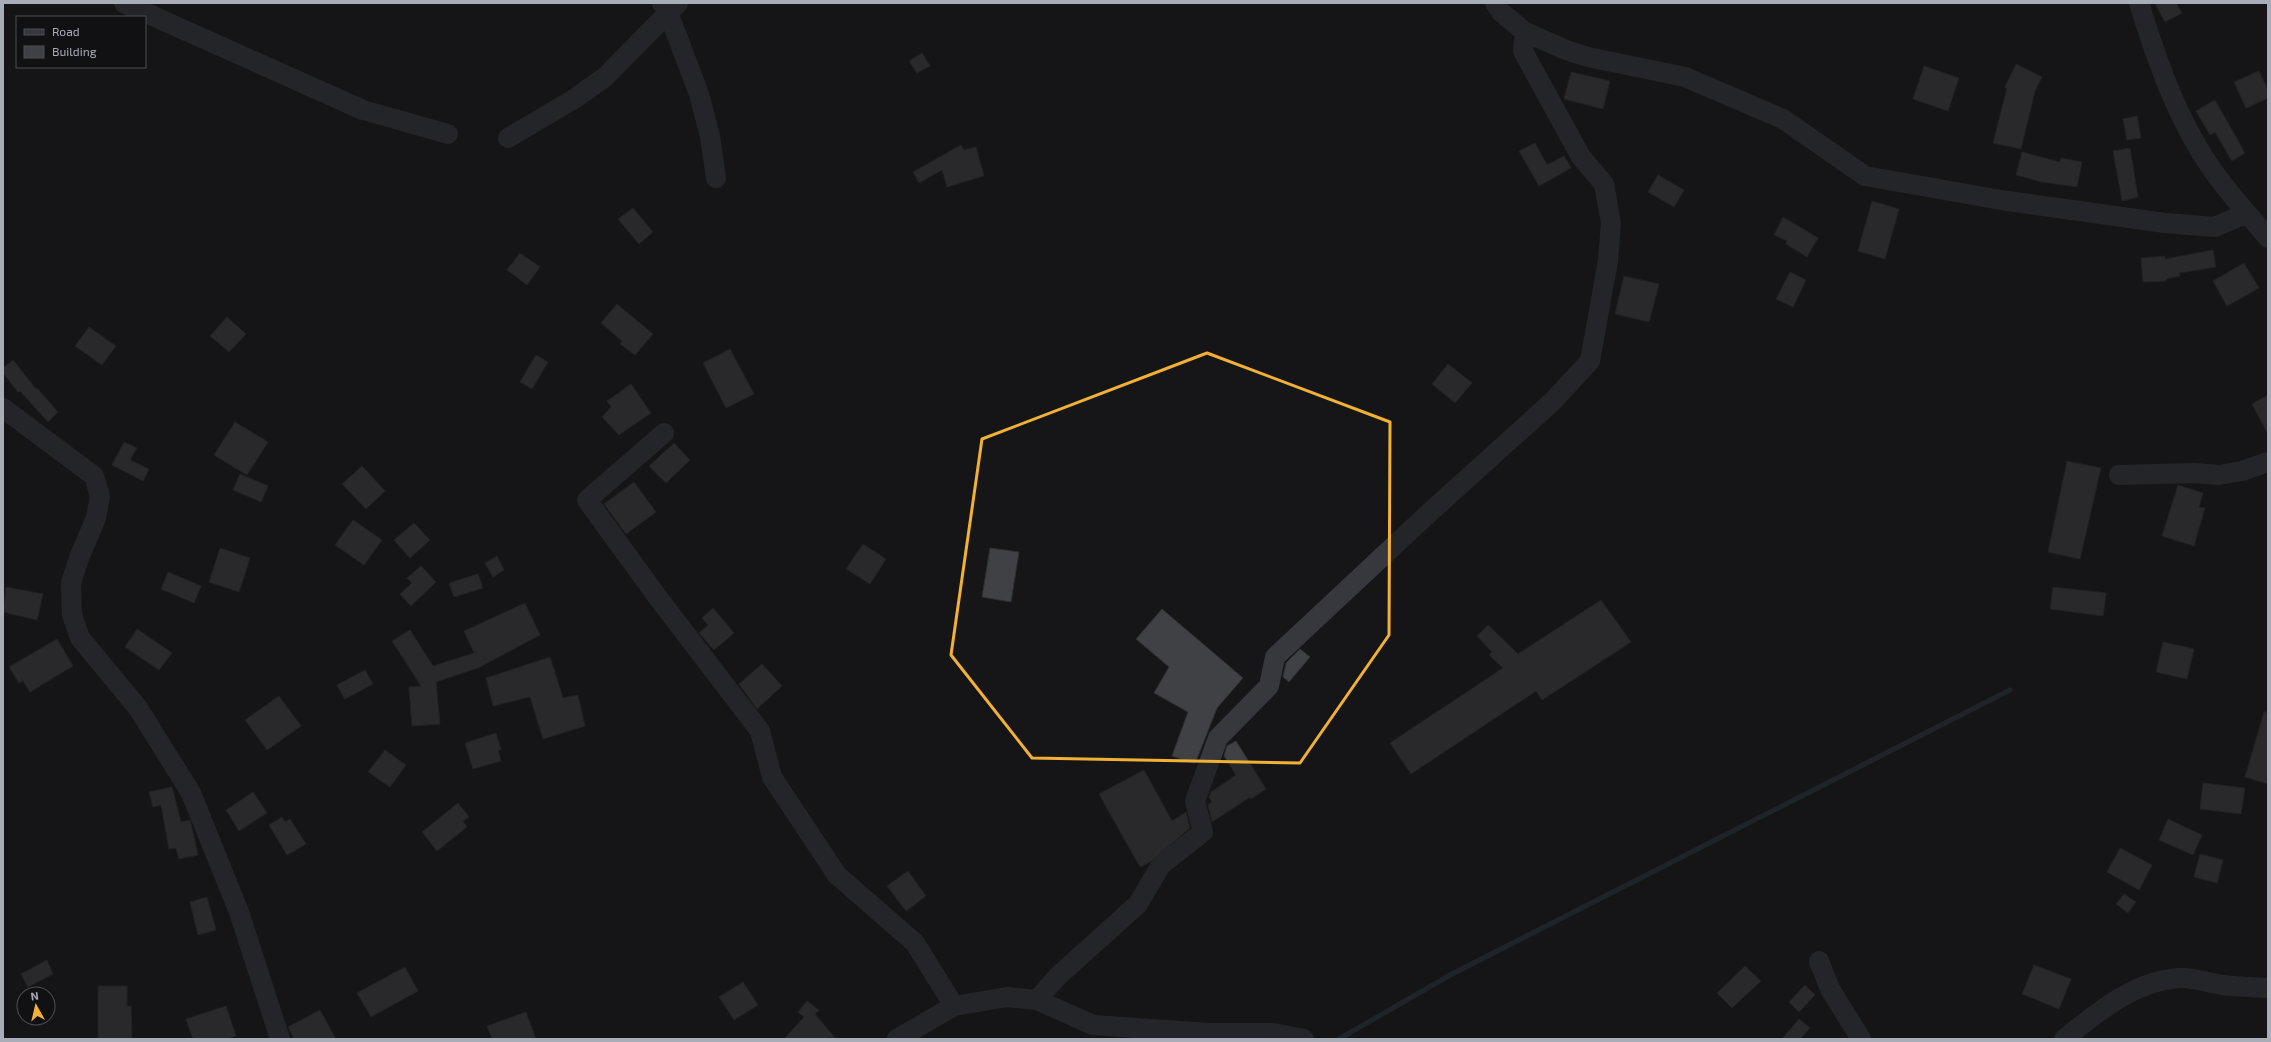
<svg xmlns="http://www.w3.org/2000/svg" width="2271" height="1042" font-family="'Exo 2',sans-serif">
<rect width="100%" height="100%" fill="#161618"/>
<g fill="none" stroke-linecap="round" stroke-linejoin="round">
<path stroke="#2c353c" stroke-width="5" d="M1339 1039 1452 974 2010 690"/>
</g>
<path fill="#404145" stroke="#303034" d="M2155 3H2176L2182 13 2165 22Z
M922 53 930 66 917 73 909 61Z
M2016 64 2042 77 2035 91 2021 149 1993 143 2007 88 2005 87Z
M1924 66 1959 78 1948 111 1913 99Z
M2259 71 2268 90V98L2246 108 2234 82Z
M1571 72 1610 81 1603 109 1564 99Z
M2215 100 2245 153 2232 161 2215 132 2210 135 2196 111Z
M2137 116 2141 138 2127 140 2123 119Z
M1535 143 1547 165 1564 156 1571 168 1539 186 1519 151Z
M961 145 964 150 976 147 984 176 947 187 942 170 919 183 913 172Z
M2130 148 2138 197 2122 201 2113 151Z
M2022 152 2060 162 2061 158 2082 162 2077 187 2042 182 2016 175Z
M1658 175 1684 190 1674 207 1648 192Z
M1872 201 1899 209 1885 259 1858 251Z
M633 208 653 232 639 244 618 219Z
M1783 217 1818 238 1807 257 1786 244 1787 241 1774 235Z
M2213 250 2216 267 2179 273 2180 276 2166 279V281L2143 282 2141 258 2165 256V259Z
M520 253 540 267 527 285 507 270Z
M2244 263 2259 288 2227 306 2213 281Z
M1790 272 1806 280 1793 307 1776 299Z
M1624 276 1659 284 1649 322 1615 314Z
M617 304 653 334 635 355 620 344 622 341 601 323Z
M227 317 246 334 229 352 210 336Z
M89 327 116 346 102 365 75 346Z
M730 349 754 394 726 408 703 363Z
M536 355 548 362 532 389 520 382Z
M13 360 36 389 37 388 58 412 48 422 20 391 18 392 3 373V368Z
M1448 364 1472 383 1455 403 1432 384Z
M631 384 651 413 619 435 602 417 611 407 607 401Z
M2268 395V434L2252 404Z
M235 422 268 442 247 475 214 455Z
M124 442 137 448 130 460 149 469 143 481 112 465Z
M674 443 690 460 666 483 649 466Z
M2067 461 2101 468 2080 559 2048 552Z
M362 466 385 491 366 509 342 484Z
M240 474 268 486 261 502 233 490Z
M634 482 656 512 626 534 604 504Z
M2178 485 2203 493 2199 507 2205 508 2194 546 2162 536Z
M353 520 382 540 364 565 335 545Z
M414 523 430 540 410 558 394 540Z
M863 544 886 559 870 584 846 569Z
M220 548 250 558 239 592 209 582Z
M990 548 1019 552 1011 602 982 597Z
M497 556 504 570 493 577 485 563Z
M421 566 436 582 411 606 400 594 412 583 407 578Z
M168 572 201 586 194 603 161 589Z
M478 574 483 588 454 597 449 583Z
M6 587 43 594 37 620 3 612Z
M2053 587 2106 593 2103 616 2050 609Z
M1601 600 1631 642 1542 700 1536 691 1411 774 1390 743 1503 668 1489 655 1492 652 1477 636 1488 625 1518 654Z
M525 603 540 635 478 668 436 682 440 724 412 726 409 687 421 686 392 641 410 630 433 666 474 653 464 631Z
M713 608 734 633 714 650 699 633 708 625 702 618Z
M1162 609 1243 678 1217 708 1195 764 1172 756 1188 712 1154 693 1169 667 1136 639Z
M137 629 172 653 159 670 125 647Z
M57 639 73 666 30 692 23 681 19 683 9 667Z
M2163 642 2194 649 2187 679 2156 672Z
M1300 649 1310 657 1289 682 1283 677 1286 663Z
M550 657 563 698 578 695 585 726 543 739 530 697 493 706 486 678Z
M762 664 782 686 757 709 739 684Z
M365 670 373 684 345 699 337 685Z
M279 696 301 726 267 750 245 720Z
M2264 712H2268V784L2245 777Z
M496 733 501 750H498L501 761 473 769 465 743Z
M1236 741 1266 789 1251 799 1250 797 1212 822 1208 805 1212 802 1209 797 1211 792 1236 775 1224 756 1227 746Z
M385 750 406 765 390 787 368 772Z
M1144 770 1172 821 1186 812 1190 828 1150 862 1140 867 1099 794Z
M2203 783 2245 788 2241 814 2200 809Z
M172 787 181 822 190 820 198 855 179 859 176 848 169 849 161 805 153 807 149 792Z
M253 792 267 813 239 831 226 810Z
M458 803 469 817 463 821 467 827 437 851 422 832Z
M282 817 285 822 290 819 306 844 287 855 269 825Z
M2168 819 2202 835 2193 855 2159 840Z
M2120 848 2152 865 2139 890 2107 872Z
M2200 854 2223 860 2217 883 2194 877Z
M908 871 926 896 906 911 887 886Z
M2124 894 2136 902 2128 913 2116 904Z
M207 897 216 930 198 935 190 902Z
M47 960 53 974 28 987 21 974Z
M2034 965 2071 979 2059 1009 2022 994Z
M1745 966 1761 981 1732 1008 1717 993Z
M405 967 418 991 371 1017 357 993Z
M743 982 758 1005 734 1020 719 997Z
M1805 985 1815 995 1799 1012 1789 1002Z
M98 986H127V1006H131L132 1039H98Z
M807 1001 819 1010 815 1014 836 1039H784L804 1017 798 1012Z
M226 1006 236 1036 227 1039H193L186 1019Z
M320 1010 336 1039H294L288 1027Z
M526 1012 536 1039H492L487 1026Z
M1799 1019 1810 1028 1800 1039H1782Z"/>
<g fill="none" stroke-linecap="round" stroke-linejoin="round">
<path stroke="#37383d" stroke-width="20" d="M124 3 363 110 448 134
M662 3 668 12 699 94 710 136 716 178
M1495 3 1501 12 1525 32 1566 50 1588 57 1685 77 1783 119 1865 176 2001 200 2165 223 2215 227 2247 213
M2139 3C2157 61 2178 122 2214 172 2230 195 2250 216 2268 238
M508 138 574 99 605 77 678 3
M3 408 94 476 100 496 96 518 79 558 71 583 72 615 80 638 138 708 191 793 239 912 280 1039
M664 433 587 500 659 599 760 731 772 777 837 875 915 943 954 1006
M2119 475 2194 473 2219 475 2242 471 2268 462
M1819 961 1830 989 1861 1039
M1037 1000 1057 977 1138 904 1161 865 1203 832 1195 801 1218 738 1269 686 1275 657 1429 513 1553 401 1590 361 1608 261 1611 223 1604 184 1581 157 1523 51 1525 32
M897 1039 954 1006 1007 997 1037 1000 1093 1025 1209 1033H1273L1304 1039
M2064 1039C2098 1012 2134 981 2179 978 2193 977 2208 983 2222 985 2237 987 2253 987 2268 988"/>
</g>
<path d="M0 0H2271V1042H0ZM1207 353 1390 422 1389 635 1300 763 1032 758 951 655 982 439Z" fill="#161618" fill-opacity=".55" fill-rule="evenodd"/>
<path fill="none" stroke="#f2b134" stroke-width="3" stroke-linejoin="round" d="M1207 353 1390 422 1389 635 1300 763 1032 758 951 655 982 439Z"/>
<rect width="2271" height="1042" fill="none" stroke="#a8adb8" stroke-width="8"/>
<rect x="16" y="16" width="130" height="52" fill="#111113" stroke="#4d4f55"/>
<rect x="24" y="29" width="20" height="6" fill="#37383d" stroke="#4d4f55"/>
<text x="52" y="36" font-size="12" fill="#a8adb8">Road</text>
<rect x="24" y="46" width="20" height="12" fill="#404145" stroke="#4d4f55"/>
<text x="52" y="56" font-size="12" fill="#a8adb8">Building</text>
<g transform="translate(36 1006) rotate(352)"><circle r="19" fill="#111113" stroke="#4d4f55"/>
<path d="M0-3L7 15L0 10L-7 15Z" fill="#f2b134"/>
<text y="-6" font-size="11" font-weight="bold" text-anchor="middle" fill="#a8adb8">N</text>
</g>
</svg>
